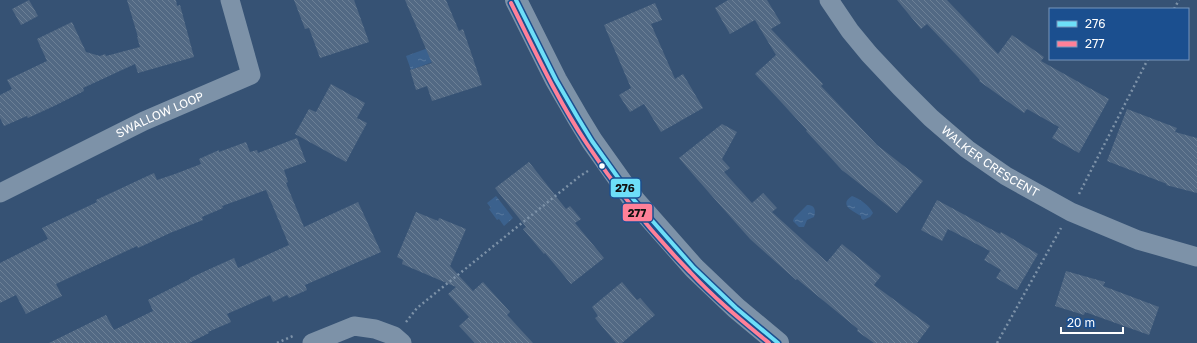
<svg xmlns="http://www.w3.org/2000/svg" width="1197" height="343" font-family="'Golos Text',sans-serif">
<defs>
<pattern id="water-ripples" width="26" height="14" patternUnits="userSpaceOnUse"><rect width="26" height="14" fill="#3b618d"/><path d="M2 4q2-2 4 0t4 0M15 11q2-2 4 0t4 0" fill="none" stroke="#58799e"/></pattern>
<pattern id="building-back-hatch" width="6" height="6" patternUnits="userSpaceOnUse"><rect width="6" height="6" fill="#526984"/><path d="M-1 5l2 2M0 0l6 6M5-1l2 2" fill="none" stroke="#6c8096"/></pattern>
</defs>
<rect width="100%" height="100%" fill="#365274"/>
<path fill="url(#water-ripples)" d="M431 47 435 61 411 70 406 56Z
M496 196 513 218 504 226 499 219 497 220 489 209 491 208 487 203Z
M852 196C860 199 869 205 873 213L870 217 863 220 861 218V216C853 211 838 205 852 196Z
M807 205C815 205 816 210 814 217L807 220 804 227H799L793 221 794 218Z"/>
<path fill="url(#building-back-hatch)" d="M29 0 38 16 21 25 12 9Z
M127 0H176L177 6 180 5 194 57 138 73 135 64 83 88 84 91 54 106 28 118 27 116 4 126 0 118V95L12 89 7 80 47 61 37 39 72 22 86 52 100 56 105 54 106 56 140 47 137 37H138Z
M294 0H354L369 42 320 58 309 28 305 29Z
M405 0H446L459 31 463 29 482 85 432 101 427 86 416 90 410 70 432 63Z
M728 0H767L781 23 771 29 823 84 821 86 877 145 923 181 897 213 842 170 806 131 807 130 755 74 776 55 755 20 730 34 715 8Z
M897 0H947L998 54 1012 35 1044 57 1041 61 1109 99 1079 153 1052 138 1059 127 1027 109 1024 113 979 81 980 80 927 24 921 29Z
M655 3 662 20 651 24 675 79 683 74 703 108 661 132 644 104 630 112 619 95 631 88 604 25Z
M331 84 365 103 357 118 367 123 346 162 295 134 309 109 316 112Z
M1127 109 1177 128 1175 132 1197 138V193L1166 185 1167 184 1107 161Z
M722 124 737 132 722 159 730 168 724 172 752 203 763 193 777 208 772 212 827 262 842 244 881 276 874 285 930 326 917 343H874L857 331 858 329 797 279 796 280 750 239 697 179 679 158Z
M297 138 306 162 284 170 288 182 286 183 304 227 358 202 381 252 305 285 307 290 289 298 287 295 273 302 270 295 227 314 231 322 208 332 209 333 189 343H49L106 315 114 330 153 311 148 300 190 279V278L234 258 238 268 289 245 266 190 222 206 223 208 202 217 203 220 170 233 138 248 137 246 56 284 62 296 26 314 16 295 0 303V263L48 239 42 228 97 202 96 200 154 173 157 180 175 174 201 164 199 159 219 150V152L246 142 250 152 257 150 258 153Z
M529 162 566 209 570 206 581 219 575 223 604 258 571 284 545 253 544 254 523 229 526 227 495 188Z
M937 200 1000 234 1001 232 1038 254 1017 290 996 278 1001 270 984 260 990 251 948 229 942 241 921 230Z
M416 212 438 221 439 218 466 229 450 266 473 291 483 282 510 312 507 315 533 343H475L459 326 469 317 448 294 456 287 402 264 403 260 397 257Z
M1066 271 1105 282 1103 286 1159 307 1149 335 1085 312 1084 315 1055 306Z
M622 282 637 300 640 298 655 315 622 343H616L595 318 598 316 592 307Z"/>
<g fill="none" stroke-linecap="round" stroke-linejoin="round">
<path stroke="#7d92a8" stroke-width="2.5" stroke-dasharray="2 3" stroke-linecap="butt" d="M1174 9 1179 0
M1079 194 1148 59
M406 322 417 308 580 176 588 171
M277 343 293 336
M997 343 1061 228"/>
<g stroke="#7d92a8" stroke-width="19">
<path id="s1" d="M829 0 850 31 869 54 900 87 931 118 967 149 1006 176 1071 212 1138 240 1197 257"/>
<path id="s2" d="M0 193 144 121 251 75 230 0"/>
<path d="M312 343 354 326 375 329 394 336 402 343"/>
</g>
<path stroke="#7d92a8" stroke-width="22" d="M516 0 556 80 578 118 592 141 634 200 694 268 736 308 778 343"/>
<g stroke="#1b4f8f" stroke-width="7">
<path id="bus-1" d="M516 0 556 80 578 118 592 141 634 200 694 268 736 308 778 343"/>
</g>
<g stroke="#1b4f8f" stroke-width="7">
<path id="bus-2" d="M511 3C535 51 557 99 587 144 617 190 652 233 690 272 714 298 741 320 769 343"/>
</g>
<use href="#bus-1" stroke="#6ddff8" stroke-width="4"/>
<use href="#bus-2" stroke="#ff8098" stroke-width="4"/>
</g>
<circle fill="#fff" stroke="#1b4f8f" stroke-width="1.5" cx="602" cy="166" r="3.5"/>
<g text-anchor="middle" stroke-width="3.5" stroke-linejoin="round" paint-order="stroke">
<g font-size="12" fill="#fff" stroke="#1b4f8f">
<text dy="4" stroke="none"><textPath href="#s2" startOffset="178">SWALLOW LOOP</textPath></text>
<text dy="4" stroke="none"><textPath href="#s1" startOffset="230">WALKER CRESCENT</textPath></text>
</g>
</g>
<g stroke="#1b4f8f" stroke-width="1.5">
<rect x="610" y="178" width="31" height="20" rx="4" fill="#6ddff8"/>
<rect x="622" y="203" width="31" height="19" rx="4" fill="#ff8098"/>
</g>
<g font-size="11" text-anchor="middle" font-weight="bold" fill="#111">
<text x="625" y="192">276</text>
<text x="637" y="217">277</text>
</g>
<rect x="1049" y="8" width="140" height="52" fill="#1b4f8f" stroke="#7695bc"/>
<rect x="1057" y="21" width="20" height="6" fill="#6ddff8" stroke="#7695bc"/>
<text x="1085" y="28" font-size="12" fill="#ffffff">276</text>
<rect x="1057" y="41" width="20" height="6" fill="#ff8098" stroke="#7695bc"/>
<text x="1085" y="48" font-size="12" fill="#ffffff">277</text>
<path d="M1061 327v6h62v-6" fill="none" stroke="#ffffff" stroke-width="2"/>
<text x="1067" y="327" font-size="12" fill="#ffffff" stroke="#1b4f8f" stroke-width="3" paint-order="stroke">20 m</text>
</svg>
